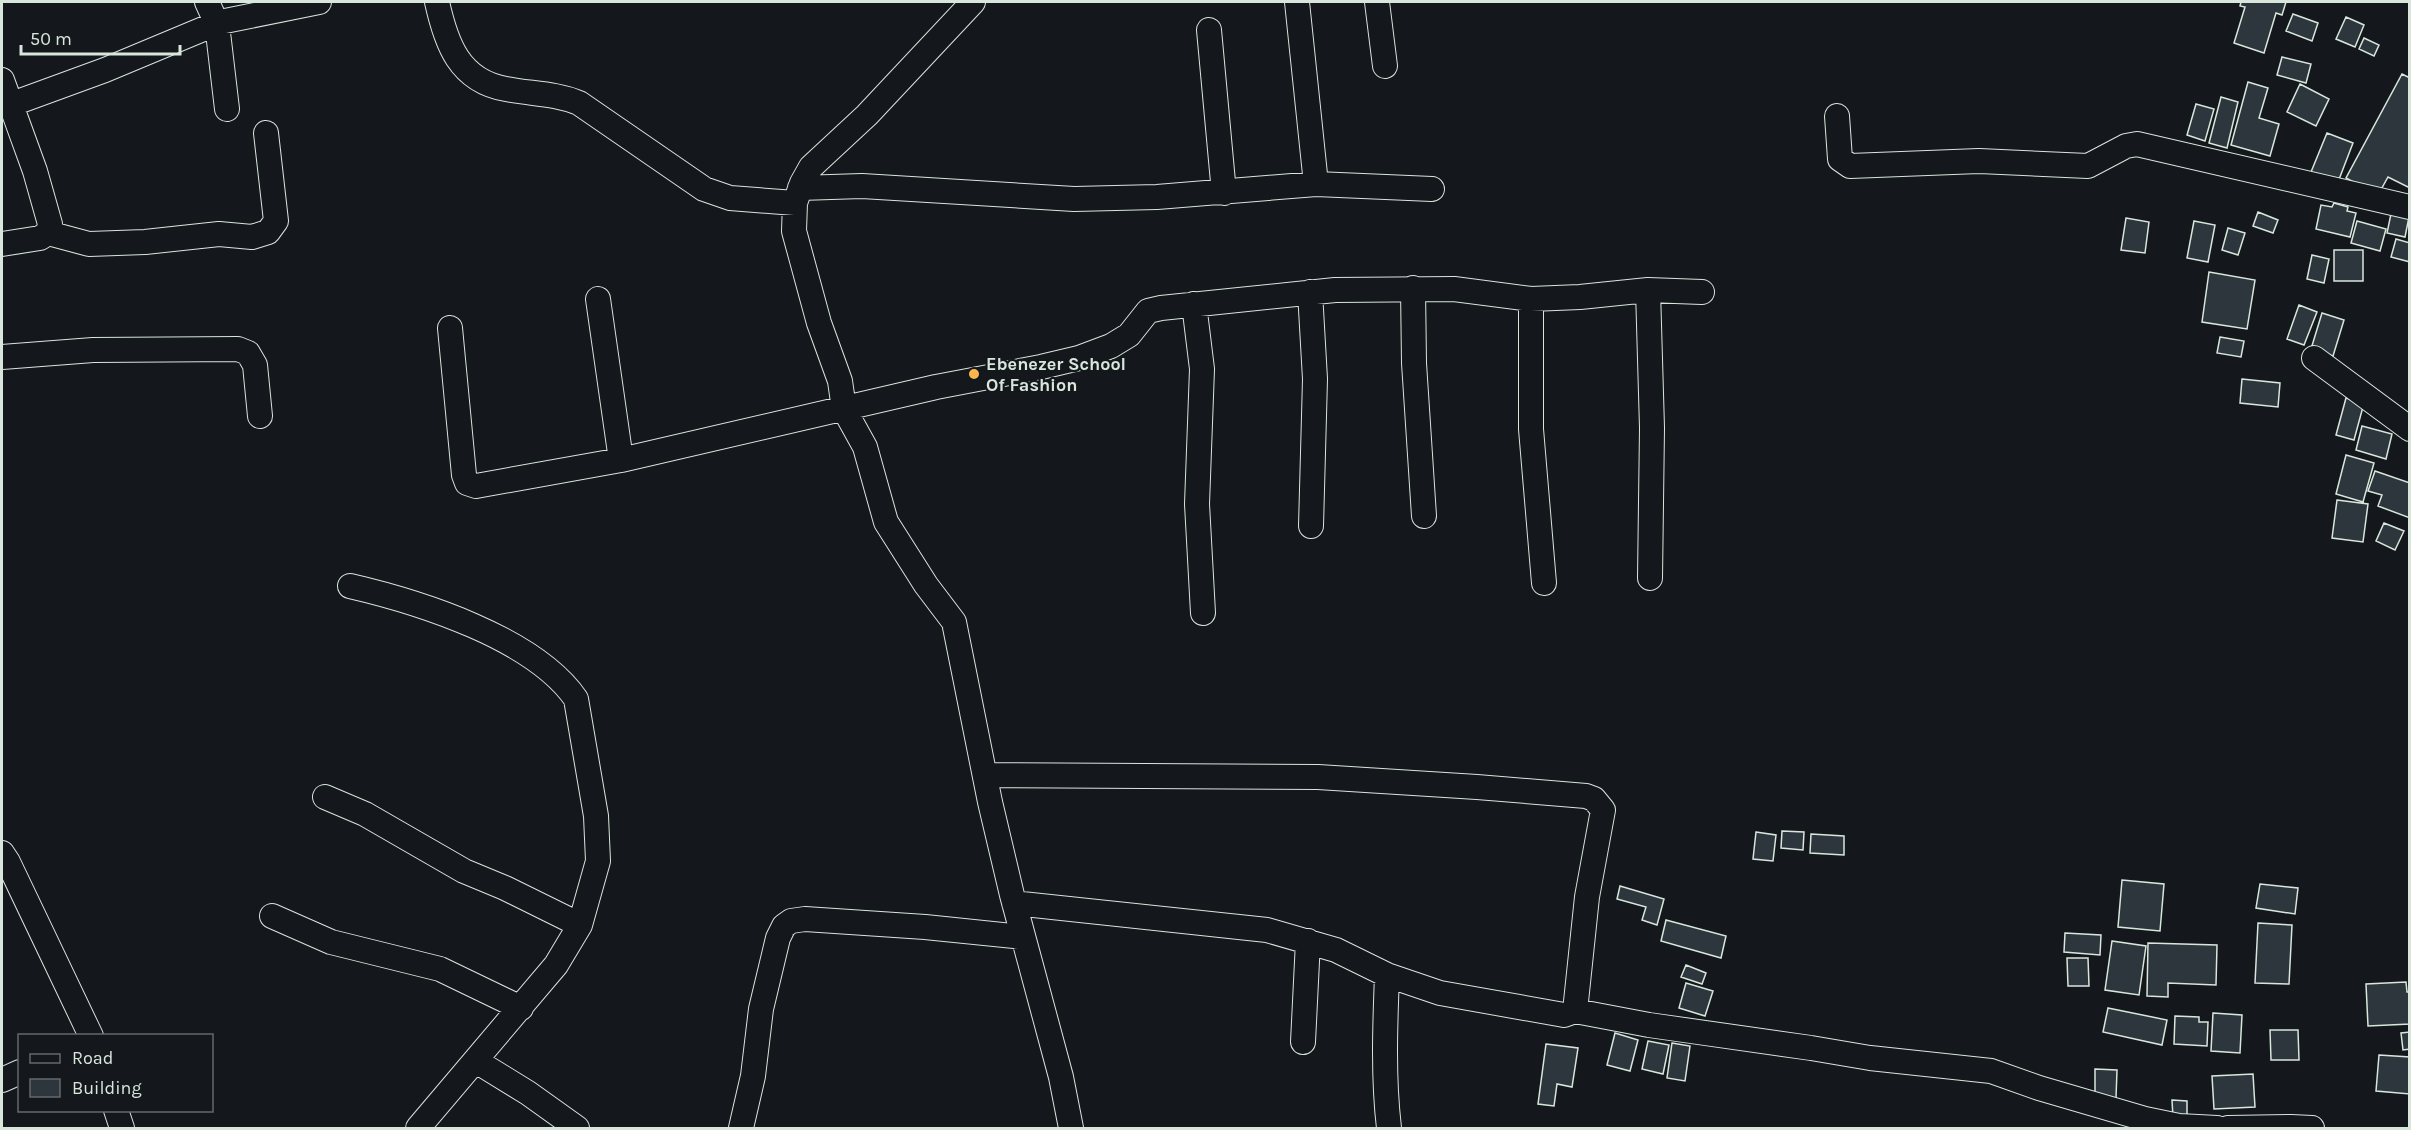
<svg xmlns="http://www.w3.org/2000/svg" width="2411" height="1130" font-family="Karla,sans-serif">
<rect width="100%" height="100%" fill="#14181c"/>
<path fill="#2c363c" stroke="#d8e6dc" stroke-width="1.5" d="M2241 2H2286L2282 15 2276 13 2264 53 2234 43 2245 7 2240 6Z
M2293 14 2318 23 2312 41 2286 31Z
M2346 17 2364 25 2355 47 2336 39Z
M2364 38 2379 45 2374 56 2359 49Z
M2282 57 2311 64 2306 83 2277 75Z
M2402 74 2410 78V188L2388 177 2378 195 2346 178Z
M2248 82 2268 88 2259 118 2279 124 2270 156 2231 145Z
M2300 84 2329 99 2316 126 2287 112Z
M2221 97 2238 102 2227 148 2209 143Z
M2196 104 2214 109 2205 141 2187 135Z
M2327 133 2353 143 2338 182 2311 172Z
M2334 203 2348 207 2347 211 2356 213 2350 237 2316 229 2321 205 2332 207Z
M2392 209 2410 212 2405 237 2387 233Z
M2258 212 2278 220 2273 233 2253 226Z
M2126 218 2149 222 2145 253 2121 250Z
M2194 221 2215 225 2208 262 2187 258Z
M2357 221 2386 229 2380 251 2351 243Z
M2228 228 2245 233 2238 255 2222 250Z
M2396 239 2410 243V262L2391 257Z
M2334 250H2363V281H2334Z
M2312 255 2329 259 2324 283 2307 279Z
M2209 272 2255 280 2247 329 2202 322Z
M2299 305 2317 312 2304 345 2287 339Z
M2322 313 2344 320 2333 356 2311 349Z
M2220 337 2244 341 2241 357 2217 353Z
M2242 379 2280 383 2278 407 2240 403Z
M2346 398 2364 403 2354 440 2336 435Z
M2362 426 2392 434 2386 459 2356 450Z
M2346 455 2374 463 2363 502 2336 494Z
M2375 471 2410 483V518L2378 506 2382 495 2368 491Z
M2337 500 2368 504 2363 542 2332 538Z
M2384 523 2404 531 2395 550 2376 541Z
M1782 831 1804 832 1803 850 1781 848Z
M1756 832 1776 835 1773 861 1753 859Z
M1811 834 1844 836V855L1810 853Z
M2122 880 2164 884 2160 931 2118 927Z
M2260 884 2298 888 2295 914 2256 908Z
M1620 886 1664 899 1657 925 1642 920 1646 907 1617 899Z
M1666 920 1726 936 1721 958 1661 941Z
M2258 923 2292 925 2289 984 2255 983Z
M2065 933 2101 935 2100 955 2064 952Z
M2112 941 2146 946 2139 995 2105 990Z
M2148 943 2217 945 2216 985 2168 983V997L2147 996Z
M2067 958H2088L2089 986H2068Z
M1686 965 1706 973 1702 984 1681 977Z
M2406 982 2407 992H2410V1024L2368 1026 2366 984Z
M1686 983 1713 991 1705 1016 1679 1008Z
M2108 1008 2167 1020 2162 1045 2103 1032Z
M2213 1013 2242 1015 2240 1053 2211 1051Z
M2175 1016 2199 1017V1022H2208L2207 1046 2174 1044Z
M2270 1030H2298L2299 1060H2271Z
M2410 1032V1049L2403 1050 2401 1033Z
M1615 1033 1638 1040 1630 1071 1607 1065Z
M1648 1041 1669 1045 1663 1074 1642 1069Z
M1672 1043 1690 1046 1685 1081 1667 1078Z
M1546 1044 1578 1048 1572 1087 1557 1084 1554 1106 1538 1104Z
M2379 1055 2410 1057V1094L2376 1091Z
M2095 1069 2117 1070 2116 1098H2095Z
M2253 1074 2255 1107 2214 1109 2212 1076Z
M2172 1100 2187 1101V1118H2173Z"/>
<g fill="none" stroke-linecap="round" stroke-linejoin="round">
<g stroke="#d8e6dc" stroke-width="26">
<path id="minor" d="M207 2 217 24 227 109
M437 2C446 43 459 81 506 89 531 94 555 93 579 103L704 189 730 198 795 203
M973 2 867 115 811 167 802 183 795 203 794 231 819 323 840 381 844 409 865 447 886 522 926 585 954 622 990 802 1012 895 1061 1077 1071 1128
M1297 2 1316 184
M1377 2 1385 66
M1209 30 1224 193
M2 80 35 171 50 224 48 233 40 238 2 244
M12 104 105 70 220 22 319 2
M1837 116 1840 159 1850 166 1979 161 2088 166 2126 146 2137 144 2410 207
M800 188 862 186 1074 199 1157 197 1316 184 1432 189
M48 233 89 244 145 242 219 234 252 237 268 232 276 221 266 133
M1413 288 1414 363 1424 516
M1648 290 1652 428 1650 578
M1310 292 1315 379 1311 526
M598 299 621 460
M1531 299V429L1544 583
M1194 304 1202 369 1197 504 1203 613
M450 328 464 475 467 483 476 486 621 460 936 387 1041 367 1079 358 1111 346 1129 335 1148 311 1161 308 1335 290 1454 289 1531 299 1580 297 1648 290 1702 292
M2 357 93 350 238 349 248 353 255 365 260 416
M2314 358 2410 429
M350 586C419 602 534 638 576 699L596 816 598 861 580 925 556 965 418 1128
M986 775 1318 777 1477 787 1586 796 1594 799 1603 810 1587 897 1575 1011
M325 797 365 814 464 871 505 888 580 925
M2 853 8 862 91 1036
M1014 903 1267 930 1336 950 1387 975 1440 993 1564 1015 1575 1011 1649 1025 1811 1048 1870 1058 1991 1071 2039 1088 2145 1119 2179 1126 2217 1128
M272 916 331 942 440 969 521 1008
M1387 975C1385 1026 1383 1077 1389 1128
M1303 1042 1308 941
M476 1061 528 1093 577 1128
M2 1080 20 1072
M116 1110 122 1128
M741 1128 753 1076 761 1009 778 938 784 926 791 921 805 919 925 927 1023 937
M2228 1128 2291 1127 2312 1128"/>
</g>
<use href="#minor" stroke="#14181c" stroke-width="24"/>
</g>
<circle fill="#ffb74d" stroke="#14181c" stroke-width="2" cx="974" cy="374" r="6"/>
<g text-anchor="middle" stroke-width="4.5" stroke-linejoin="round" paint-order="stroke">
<g font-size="18" font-weight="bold" fill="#d8e6dc" stroke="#14181c" text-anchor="start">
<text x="986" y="370">Ebenezer School<tspan x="986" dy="21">Of Fashion</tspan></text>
</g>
</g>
<rect width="2411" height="1130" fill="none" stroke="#d8e6dc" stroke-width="6"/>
<rect x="18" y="1034" width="195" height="78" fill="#14181c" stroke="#626a69" stroke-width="1.5"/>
<rect x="30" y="1054" width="30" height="9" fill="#14181c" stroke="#626a69" stroke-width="1.5"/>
<text x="72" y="1064" font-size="18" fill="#d8e6dc">Road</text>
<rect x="30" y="1079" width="30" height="18" fill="#2c363c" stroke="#626a69" stroke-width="1.5"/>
<text x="72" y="1094" font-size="18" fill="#d8e6dc">Building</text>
<path d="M21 45v9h159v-9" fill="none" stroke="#d8e6dc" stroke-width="3"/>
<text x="30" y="45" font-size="18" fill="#d8e6dc" stroke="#14181c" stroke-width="4.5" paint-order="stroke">50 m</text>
</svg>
